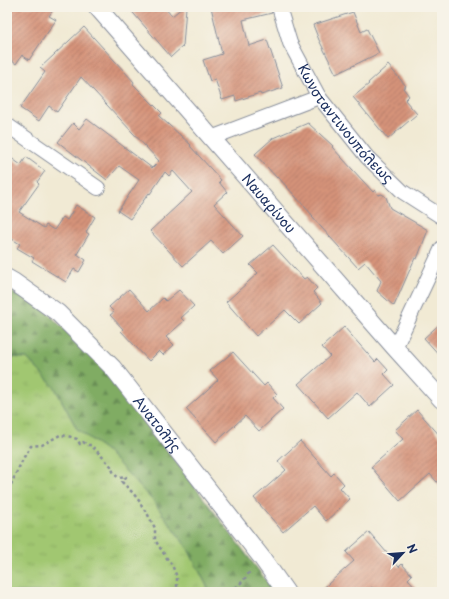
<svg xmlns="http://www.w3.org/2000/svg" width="449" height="599" font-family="'Playpen Sans',sans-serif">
<defs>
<pattern id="grass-tufts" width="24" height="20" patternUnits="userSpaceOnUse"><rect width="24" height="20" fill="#a1c771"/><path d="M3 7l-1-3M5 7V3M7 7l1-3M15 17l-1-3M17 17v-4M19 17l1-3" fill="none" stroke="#8aab64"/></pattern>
<pattern id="forest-firs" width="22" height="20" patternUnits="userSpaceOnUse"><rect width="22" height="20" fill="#80ac63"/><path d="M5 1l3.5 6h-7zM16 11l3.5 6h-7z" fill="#688c55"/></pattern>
<pattern id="building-hatch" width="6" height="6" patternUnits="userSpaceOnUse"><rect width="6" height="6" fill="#d59379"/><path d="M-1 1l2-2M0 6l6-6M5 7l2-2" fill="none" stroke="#ac7866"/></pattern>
</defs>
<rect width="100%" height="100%" fill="#f7f3e8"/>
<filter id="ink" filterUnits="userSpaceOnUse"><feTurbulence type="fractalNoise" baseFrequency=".025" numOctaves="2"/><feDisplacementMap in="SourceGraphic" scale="8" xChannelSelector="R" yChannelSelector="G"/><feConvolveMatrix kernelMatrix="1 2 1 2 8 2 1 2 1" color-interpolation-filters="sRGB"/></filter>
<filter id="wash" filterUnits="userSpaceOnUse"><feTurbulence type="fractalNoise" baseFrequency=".012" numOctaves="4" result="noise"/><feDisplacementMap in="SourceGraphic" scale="16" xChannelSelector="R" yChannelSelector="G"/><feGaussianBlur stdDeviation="0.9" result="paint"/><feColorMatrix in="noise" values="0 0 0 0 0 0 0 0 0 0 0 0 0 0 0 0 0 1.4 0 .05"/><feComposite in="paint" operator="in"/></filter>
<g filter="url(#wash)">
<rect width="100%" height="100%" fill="#f1ead4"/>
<path fill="url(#grass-tufts)" stroke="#5e7b68" d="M7 357 27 358 55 388 77 429 107 451 154 502 188 549 210 592H7Z"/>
<path fill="url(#forest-firs)" stroke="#4e6e60" d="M7 289 45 310 109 374 275 592H210L188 549 154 502 107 451 77 429 55 388 27 358 7 357Z"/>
<g id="blocks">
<path fill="url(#building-hatch)" d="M7 7H55L49 16 56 20 29 60 22 55 16 64 7 57Z
M128 7H164L172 16 183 7H186L183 46 171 57Z
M211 7H271L272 13 243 20 249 46 267 40 283 88 261 95 260 93 236 101 235 96 222 100 215 79 210 81 203 60 222 54Z
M353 12 361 32 367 29 379 53 336 74 319 40 313 25Z
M84 27 134 82 133 84 162 113 159 116 191 145 190 146 221 180 219 182 227 192 214 204 243 236 223 254 211 241 183 266 150 231 192 192 173 171 169 176 165 172 150 194 149 193 130 219 118 211 139 180 119 166 107 180 58 142 73 123 79 129 87 119 152 168 159 161 81 77 57 112 49 106 39 121 20 108 45 72 40 68Z
M388 65 406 86 403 88 409 96 405 100 417 114 388 139 353 97 369 84 368 83Z
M308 123 333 146 332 147 373 192 375 190 378 195 382 194 386 197 390 208 428 230 417 259 415 258 394 306 377 291 381 281 365 262 358 268 312 217 313 216 278 177 277 178 255 154 273 138Z
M7 155 21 165 26 157 45 171 37 182 39 184 19 212 44 228 46 225 54 230 63 217 67 220 76 205 95 217 86 232 89 234 77 254 86 260 79 272 74 269 66 282 32 261 34 258 17 248 20 244 7 236Z
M273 245 304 279 307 277 317 288 313 292 322 303 299 324 285 310 256 336 226 302 258 273 250 265Z
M129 289 149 311 163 298 166 301 179 290 194 306 181 318 184 321 166 337 174 345 163 355 159 351 149 361 121 331 123 329 110 315 114 312 109 307Z
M442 322V358L424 338Z
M344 327 375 362 378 359 388 370 384 374 394 385 370 407 357 392 328 418 298 384 330 356 322 347Z
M233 352 264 386 267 383 277 394 273 398 283 409 259 431 245 416 216 442 186 409 218 380 210 371Z
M417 410 442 438V488L430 474 400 501 371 467 403 439 395 430Z
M300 441 331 476 334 473 344 484 340 488 350 499 326 521 313 506 283 532 254 498 286 470 278 461Z
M369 532 399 567 402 564 412 575 408 579 420 592H377L372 587 366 592H319L354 561 346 552Z"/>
</g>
</g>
<g filter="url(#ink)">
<use href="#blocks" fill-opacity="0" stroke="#868c99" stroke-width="1"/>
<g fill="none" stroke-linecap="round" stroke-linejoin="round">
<g stroke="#868c99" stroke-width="16">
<g id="minor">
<path id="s1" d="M279 7 290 43 319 97 367 157 403 192 442 217"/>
<path d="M7 125 98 188"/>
<path d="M211 138 319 97"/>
<path d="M395 348 442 248"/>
</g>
</g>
<g stroke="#868c99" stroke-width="19">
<g id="tertiary">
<path id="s2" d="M97 7 395 348 442 400"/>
<path id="s3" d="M7 278 14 282 58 313 113 368 262 558 286 592"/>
</g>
</g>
<path stroke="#868c99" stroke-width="2.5" stroke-dasharray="3 3" stroke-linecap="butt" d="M7 496 12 482 24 457 31 446 42 445 60 435 68 436 77 439 80 444 83 442 88 445H91L111 466 114 474 119 478 126 477 122 482 133 493 140 502 142 507 147 513 155 528V540L166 557 172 565 177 577V589L179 592
M231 592 243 581 251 570"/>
<use href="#minor" stroke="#fff" stroke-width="14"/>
<use href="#tertiary" stroke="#fff" stroke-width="17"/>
</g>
</g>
<g text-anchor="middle" stroke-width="3" stroke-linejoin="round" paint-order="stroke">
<g font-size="14" fill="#1b2f5e" stroke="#f7f3e8">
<text dy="5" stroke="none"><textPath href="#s1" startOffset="136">Κωνσταντινουπόλεως</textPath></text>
<text dy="5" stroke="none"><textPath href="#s2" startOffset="261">Ναυαρίνου</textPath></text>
<text dy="5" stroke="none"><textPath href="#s3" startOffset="211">Ανατολής</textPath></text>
</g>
</g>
<rect width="449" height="599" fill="none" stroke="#f7f3e8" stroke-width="24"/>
<g transform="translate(403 553) rotate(64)" stroke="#f7f3e8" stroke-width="3" paint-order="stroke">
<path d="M0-3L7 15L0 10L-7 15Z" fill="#1b2f5e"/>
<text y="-6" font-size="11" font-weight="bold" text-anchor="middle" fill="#1b2f5e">N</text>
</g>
</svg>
